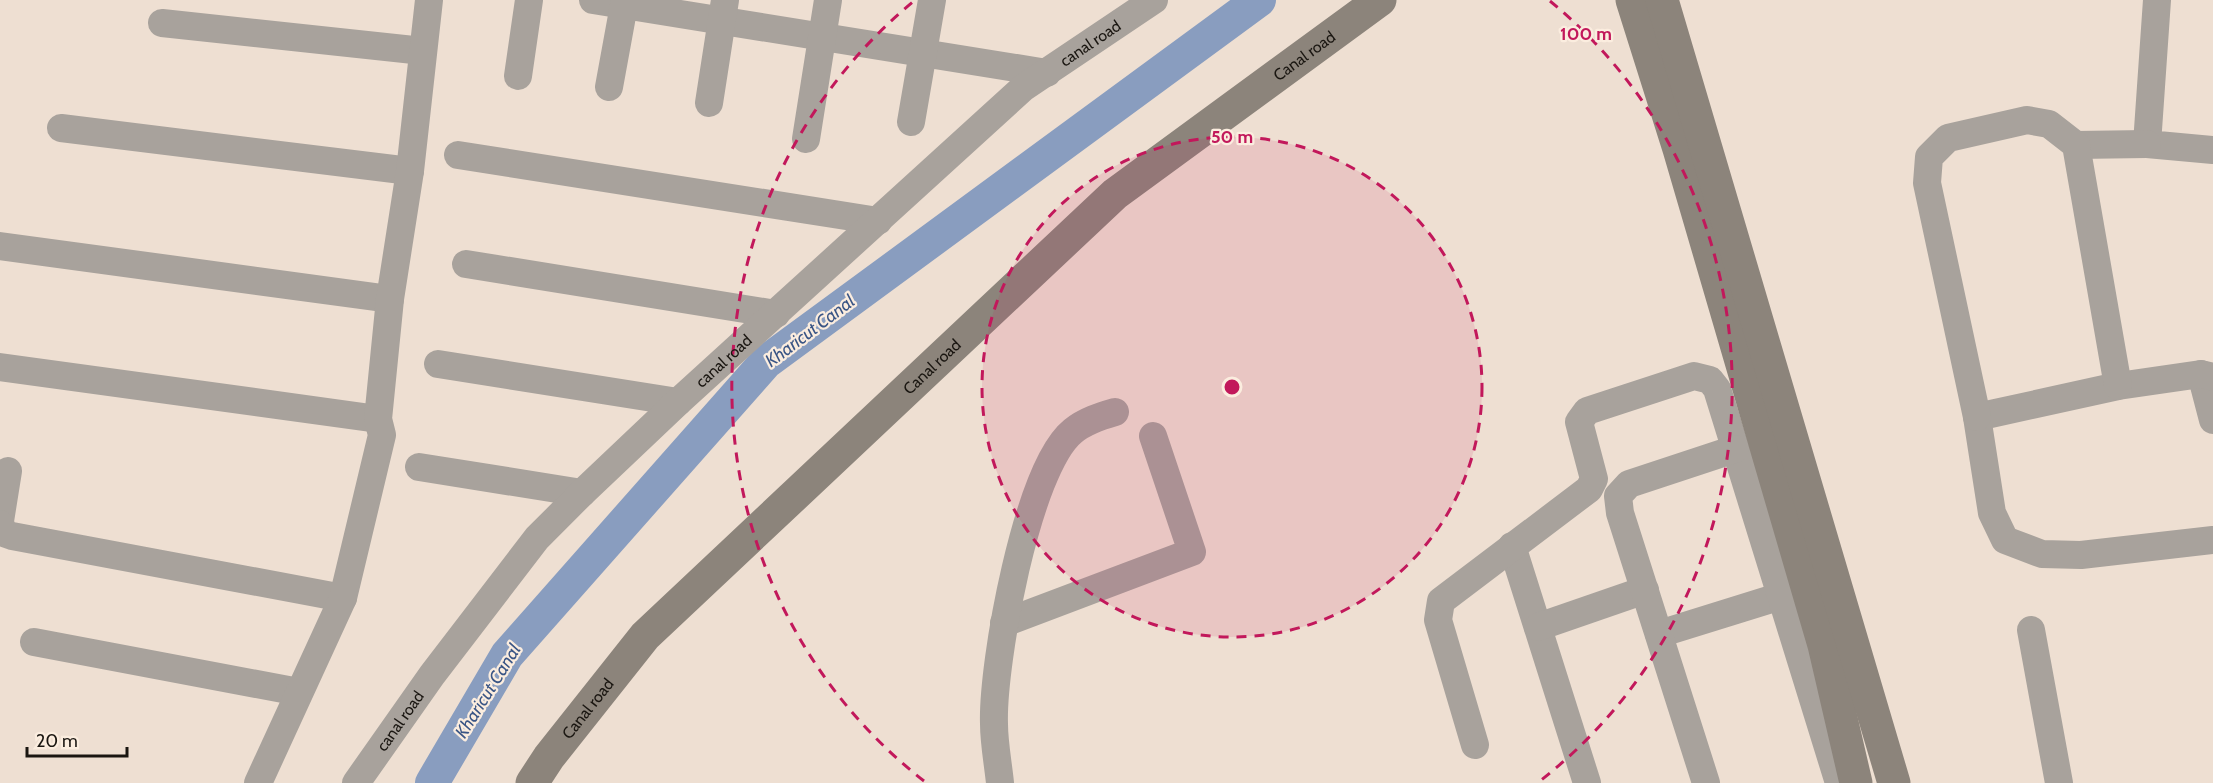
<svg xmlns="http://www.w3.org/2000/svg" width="2213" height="783" font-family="Cabin,sans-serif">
<rect width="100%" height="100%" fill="#eedfd2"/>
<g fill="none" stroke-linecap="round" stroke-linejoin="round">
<path stroke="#899dbf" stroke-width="34" d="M432 783 507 655 766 362 1259 0"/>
<g stroke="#a8a29c" stroke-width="28">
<path d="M593 0 624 5 625 0"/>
<path d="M2157 0 2147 144 2213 150"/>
<path d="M162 23 423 51"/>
<path d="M518 76 529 0"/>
<path d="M609 87 624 5 1047 73"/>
<path d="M709 103 725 0"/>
<path d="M911 122 932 0"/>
<path d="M61 128 410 171"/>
<path d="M806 139 828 0"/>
<path d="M2076 145 2147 144"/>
<path d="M458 155 878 221"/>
<path d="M0 246 390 299"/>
<path d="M466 264 776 314"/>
<path d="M438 364 678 402"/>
<path d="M0 367 378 419"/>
<path d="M2201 374 2213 420"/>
<path d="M2213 377 2201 374 2118 386 1977 417 1992 513 2005 540 2042 554 2081 555 2213 540"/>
<path d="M1977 417 1927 183 1929 157 1948 138 2027 120 2049 124 2076 145 2118 386"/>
<path d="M419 467 582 493"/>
<path d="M0 521 8 471"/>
<path d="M0 524 4 533 12 536 343 598"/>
<path d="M1512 546 1587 783"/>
<path d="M1004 623 1192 552 1153 436"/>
<path d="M1538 627 1645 590"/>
<path d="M2031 630 2059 783"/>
<path d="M1659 634 1781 596"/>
<path d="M34 642 299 692"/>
<path d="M1475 745 1438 620 1441 601 1589 489 1594 479 1579 422 1587 411 1694 376 1710 380 1717 389 1839 783"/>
<path d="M258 783 343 598 382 435 378 419 390 299 410 171 429 0"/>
<path id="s1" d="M356 783 432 675 537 538 582 493 678 402 1023 88 1154 0"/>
<path d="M1000 783C998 763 994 743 994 724 992 664 1027 468 1073 431 1085 421 1101 416 1115 412"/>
<path d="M1706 783 1620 513 1618 496 1629 484 1735 449"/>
</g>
<g stroke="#8c847b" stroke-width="33">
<path d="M1632 0 1679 149 1824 645 1856 783"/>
<path d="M1662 0 1894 783"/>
<path id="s2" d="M532 783 549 757 645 636 1115 194 1380 0"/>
</g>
</g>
<circle cx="1232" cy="387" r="250" fill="#c2185b" fill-opacity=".12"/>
<g fill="none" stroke="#c2185b" stroke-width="3" stroke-dasharray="10 8">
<circle cx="1232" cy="387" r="250"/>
<path d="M924 781A500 500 0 0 1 914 1M1550 1A500 500 0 0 1 1540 781"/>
</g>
<g text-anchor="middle" stroke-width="4.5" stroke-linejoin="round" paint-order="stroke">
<g font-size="16" fill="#1a1611" stroke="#fbeddf">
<text dy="6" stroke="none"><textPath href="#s1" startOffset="1048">canal road</textPath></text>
<text dy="6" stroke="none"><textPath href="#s2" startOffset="1065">Canal road</textPath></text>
<text dy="6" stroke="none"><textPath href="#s1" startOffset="562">canal road</textPath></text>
<text dy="6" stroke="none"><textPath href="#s2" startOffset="579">Canal road</textPath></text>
<text dy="6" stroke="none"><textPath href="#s2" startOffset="93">Canal road</textPath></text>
<text dy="6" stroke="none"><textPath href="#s1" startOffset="76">canal road</textPath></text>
</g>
<g font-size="18" font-style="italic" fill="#3a5585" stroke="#fbeddf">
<text transform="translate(810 331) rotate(-37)" y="6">Kharicut Canal</text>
<text transform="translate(488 691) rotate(-58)" y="6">Kharicut Canal</text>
</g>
</g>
<circle cx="1232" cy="387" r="9" fill="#c2185b" stroke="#fbeddf" stroke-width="3"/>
<g font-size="18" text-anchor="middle" font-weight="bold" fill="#c2185b" stroke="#fbeddf" stroke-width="4.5" stroke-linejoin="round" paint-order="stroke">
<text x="1586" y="40">100 m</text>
<text x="1232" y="143">50 m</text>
</g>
<path d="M27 747v9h100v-9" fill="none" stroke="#1a1611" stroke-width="3"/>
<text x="36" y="747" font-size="18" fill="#1a1611" stroke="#fbeddf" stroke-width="4.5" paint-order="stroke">20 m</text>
</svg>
